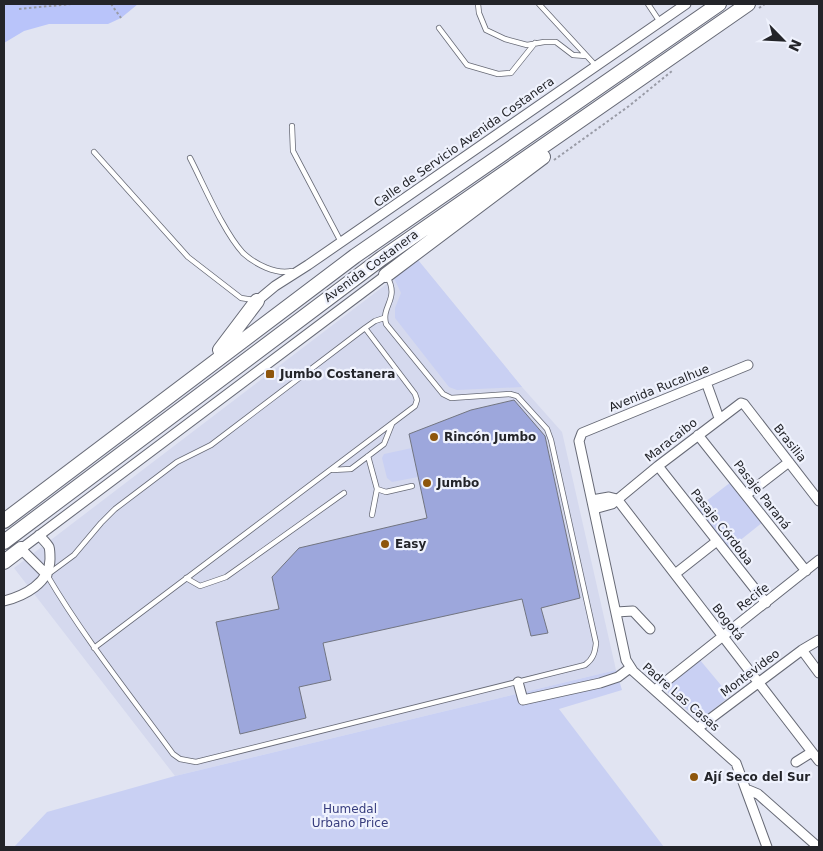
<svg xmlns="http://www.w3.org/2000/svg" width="823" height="851" font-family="'DejaVu Sans',sans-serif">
<rect width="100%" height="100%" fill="#e1e4f2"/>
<path fill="#d5d9ee" d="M418 260 522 387 562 432 616 670 175 776 14 568Z"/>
<path fill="#c9d0f3" d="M418 260 522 387 457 390 449 387 395 318V308L401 293 394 278Z
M412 448 418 477 392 482 387 478 382 458 384 454Z
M731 482 763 522 728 550 696 509Z
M700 660 730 696 704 717 699 719 695 717 668 693 667 687Z
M616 670 622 690 559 709 664 847H14L47 812 175 776Z"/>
<path fill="#b9c4fa" d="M4 4H138L121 18 108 24H49L24 31 4 43Z"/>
<path fill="#9da7dc" stroke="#727581" d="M514 400 545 436 580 598 541 608 548 633 531 636 522 599 323 643 331 680 299 687 306 718 240 734 216 622 279 609 272 577 299 548 427 518 409 434 471 410Z"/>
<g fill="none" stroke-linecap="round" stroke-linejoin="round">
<g stroke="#676a76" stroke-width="6">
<path id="service" d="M478 4 479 13 486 30 505 39 527 45 544 42H556L573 55 586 56
M539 4 596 66
M648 4 660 22
M439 28 467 65 498 74 511 73 535 43
M292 126 293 151 341 242
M94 152 188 257 241 298 254 300
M190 158C204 185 223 231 243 253 255 264 276 275 292 271
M384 318 375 321 365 328 211 445 177 462 115 509 101 523 74 555 47 575C84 638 130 695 173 754L180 759 196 762 585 665C593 659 595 653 596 643L551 440 547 429 517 396 510 394 451 398 443 394 386 324C381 305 400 300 387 276
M368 456 377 489 372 515
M332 470 351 469 384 444 392 424
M377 489 386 492 412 486
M186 578 200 586 226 577 344 493
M94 648 415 406 417 400 415 394 365 328"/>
</g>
<g stroke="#676a76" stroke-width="11">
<path id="minor" d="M257 301 275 286 308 265 686 4
M748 365 582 433 579 441 626 660 633 671 736 763 767 847
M706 382 719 418
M698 435 806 571
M658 466 766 603
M746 495 789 462
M617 499 819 761
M592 500 609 497 617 499
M594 509 612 504 658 466 741 403 744 404 819 501
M675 574 717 541
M47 575 21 549 386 275
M4 601C24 596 50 583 50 559 50 556 50 550 49 547 47 543 42 539 39 535
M616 612 633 611 650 629
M802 650 819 673
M518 682 523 700 600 683 618 677 630 668
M655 690 819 560
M698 728 802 650 819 640
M796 762 812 752
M746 789 758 794 818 847"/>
</g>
<g stroke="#676a76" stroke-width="16">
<path id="primary" d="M386 275 543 157
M220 350 257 301
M4 521 355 256 719 4
M4 542 382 258 748 4
M4 562 21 549"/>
</g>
<path stroke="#999ba6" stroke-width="2" stroke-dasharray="2.5 2.5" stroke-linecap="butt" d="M111 4 121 18
M759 8 765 4
M19 9 71 4
M554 160 629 106 672 71"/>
<use href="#service" stroke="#fff" stroke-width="4.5"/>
<use href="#minor" stroke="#fff" stroke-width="9"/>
<use href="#primary" stroke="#fff" stroke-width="14"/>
</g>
<g fill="#8e560c" stroke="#eff2fd" stroke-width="2">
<rect x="265" y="369" width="10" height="10" rx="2.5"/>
<circle cx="434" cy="437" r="5"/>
<circle cx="427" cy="483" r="5"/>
<circle cx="385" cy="544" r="5"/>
<circle cx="694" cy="777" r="5"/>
</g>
<g text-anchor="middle" stroke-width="4.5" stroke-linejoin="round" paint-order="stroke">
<g font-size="12" fill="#232429" stroke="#eff2fd">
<text transform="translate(464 142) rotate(-35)" y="4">Calle de Servicio Avenida Costanera</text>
<text transform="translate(371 266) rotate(-36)" y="4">Avenida Costanera</text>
<text transform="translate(659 388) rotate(-22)" y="4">Avenida Rucalhue</text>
<text transform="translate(671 440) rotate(-38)" y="4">Maracaibo</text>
<text transform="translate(790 443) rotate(52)" y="4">Brasilia</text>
<text transform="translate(762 495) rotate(52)" y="4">Pasaje Paraná</text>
<text transform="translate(722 527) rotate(52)" y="4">Pasaje Córdoba</text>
<text transform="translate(753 597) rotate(-38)" y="4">Recife</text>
<text transform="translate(728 622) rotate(52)" y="4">Bogotá</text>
<text transform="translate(750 673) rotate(-37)" y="4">Montevideo</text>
<text transform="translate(681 697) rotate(41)" y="4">Padre Las Casas</text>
</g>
<g font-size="12" font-weight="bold" fill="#232429" stroke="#eff2fd" text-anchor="start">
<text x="280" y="378">Jumbo Costanera</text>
<text x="444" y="441">Rincón Jumbo</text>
<text x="437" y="487">Jumbo</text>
<text x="395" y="548">Easy</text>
<text x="704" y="781">Ají Seco del Sur</text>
</g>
<g font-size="12" fill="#373d7e" stroke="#eff2fd">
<text x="350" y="813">Humedal<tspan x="350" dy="14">Urbano Price</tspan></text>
</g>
</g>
<rect width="823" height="851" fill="none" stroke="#232429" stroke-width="10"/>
<g transform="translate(783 40) rotate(114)" stroke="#eff2fd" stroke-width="4" paint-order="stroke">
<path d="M0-4L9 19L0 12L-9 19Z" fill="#232429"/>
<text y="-8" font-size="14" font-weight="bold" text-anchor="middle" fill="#232429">N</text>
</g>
</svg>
